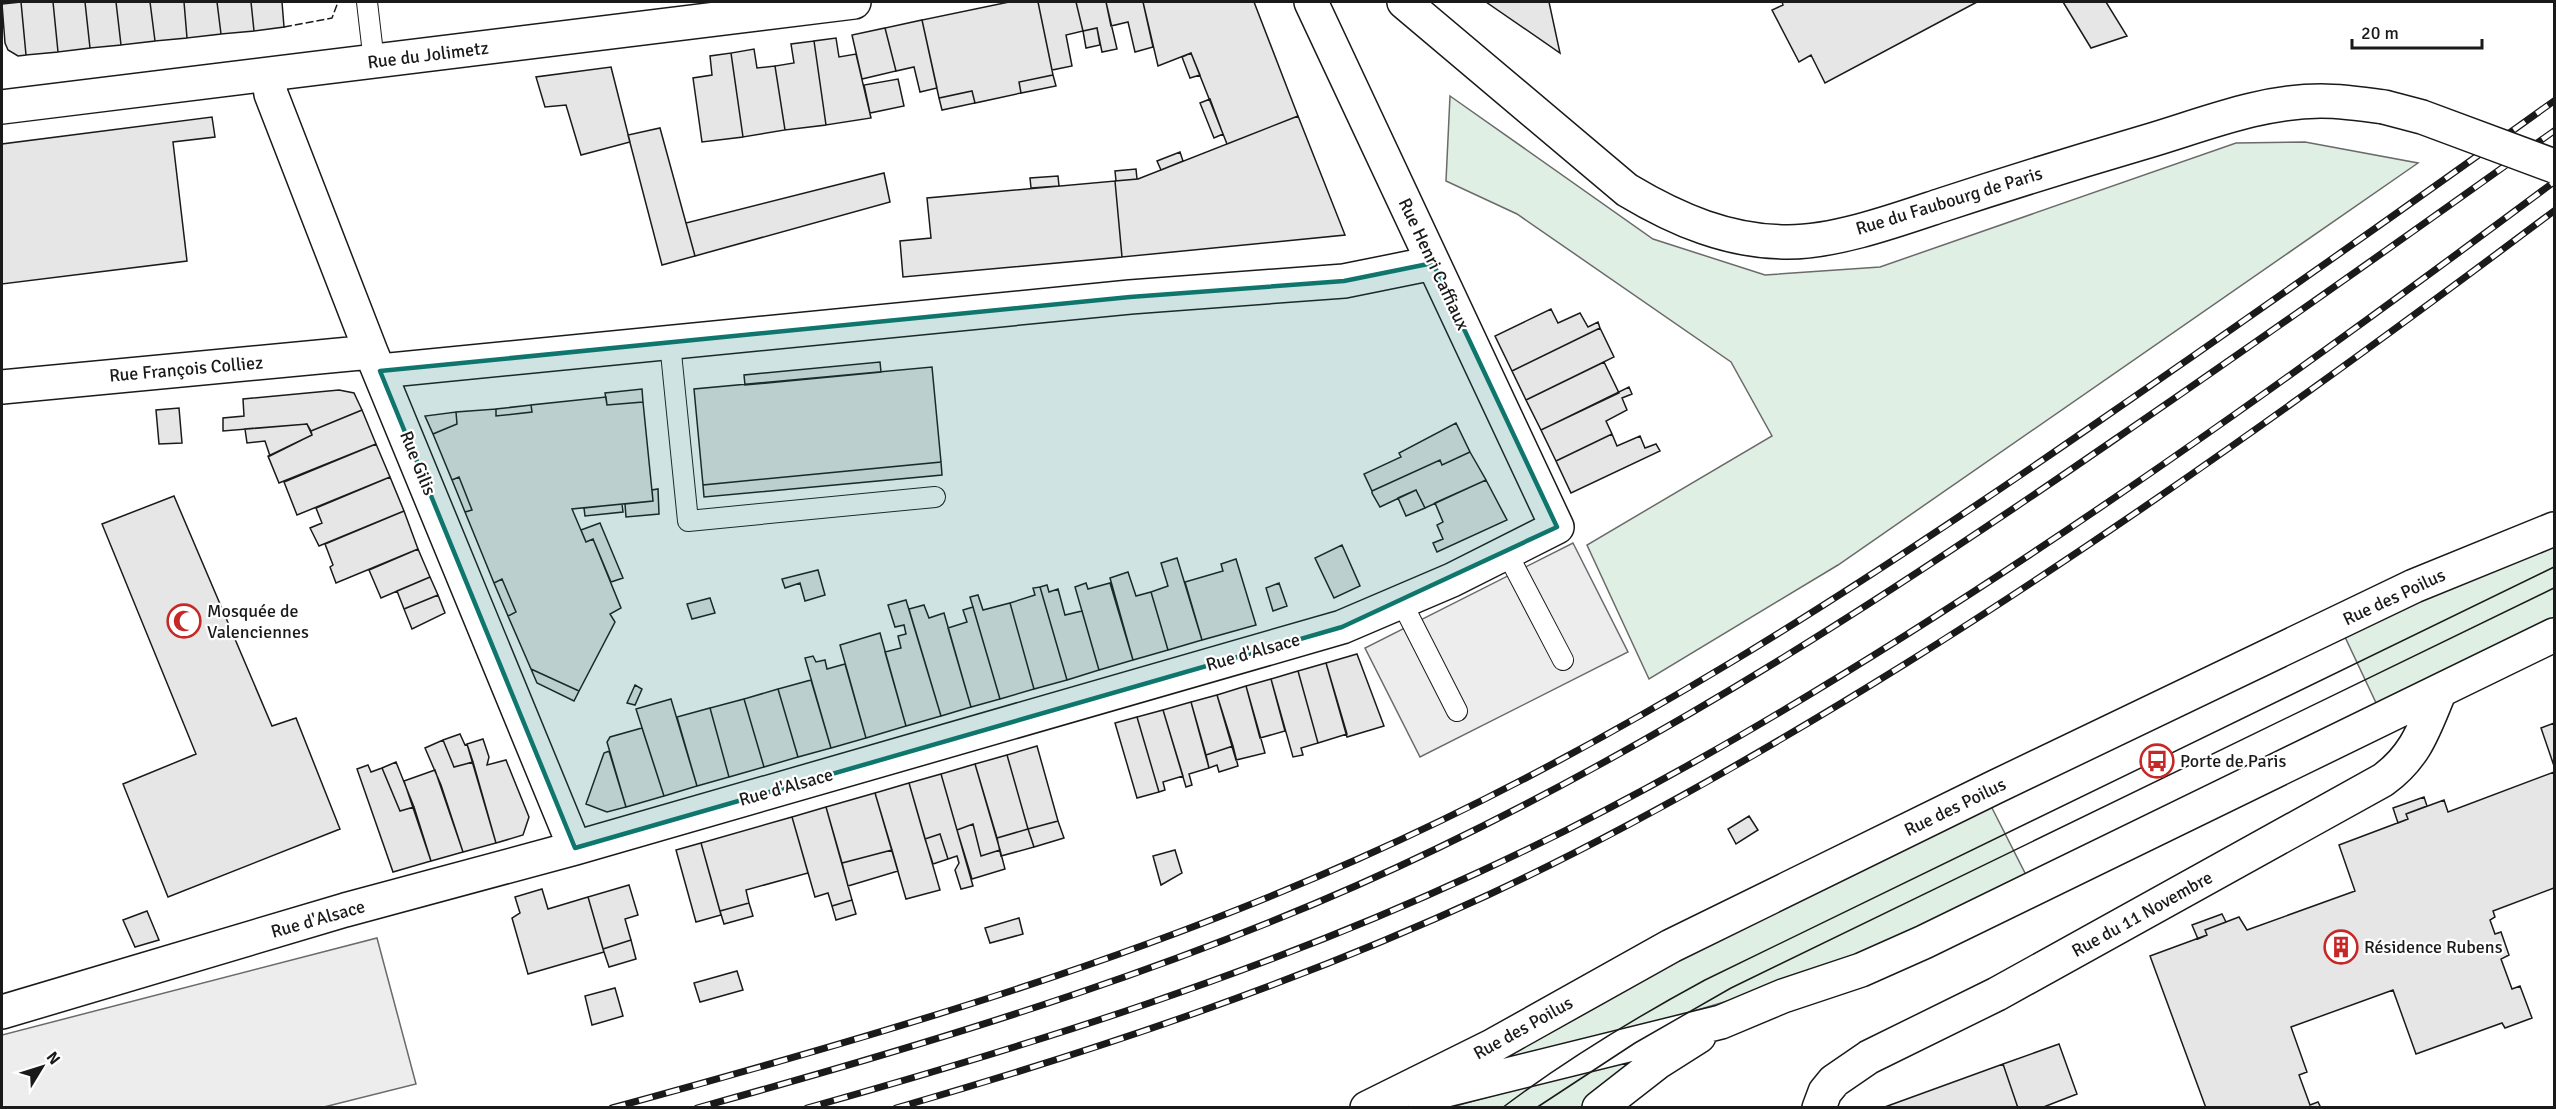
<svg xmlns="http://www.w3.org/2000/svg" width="2556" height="1109" font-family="Signika,sans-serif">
<rect width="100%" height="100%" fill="#fff"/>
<path fill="#e0efe3" stroke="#6a6a6a" stroke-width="1.5" d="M1450 96 1653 239 1765 275 1880 267 2236 143 2305 142 2418 163 1838 565 1649 679 1587 545 1772 436 1731 362 1517 214 1446 181Z
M2554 542V622L2378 707 2345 637 2434 592Z
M1991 806 2026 875 1888 944 1738 998 1459 1080 1640 979Z
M1644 1054 1581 1107H1452Z"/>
<path fill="#ededed" stroke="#6a6a6a" stroke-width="1.5" d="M1573 543 1628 652 1420 757 1365 648Z
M377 938 416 1084 324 1107H2V1035Z"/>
<path fill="#e6e6e6" stroke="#1a1a1a" stroke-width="1.5" d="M21 2H53L58 52 26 55Z
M21 2 26 55 18 56 8 50 5 43 2 4Z
M53 2H85L90 48 58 52Z
M85 2H116L121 45 90 48Z
M116 2H150L155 41 121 45Z
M150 2H184L187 38 155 41Z
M184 2H217L221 34 187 38Z
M217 2H251L254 31 221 34Z
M251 2H282L284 27 254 31Z
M1009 2H1038L1053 75 1019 82 1021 93 975 103 972 91 939 98 922 20Z
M1038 2H1076L1083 31 1066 35 1072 66 1052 70Z
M1076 2H1106L1117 49 1102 52 1097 28 1083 31Z
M1106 2H1143L1153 47 1135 52 1128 22 1111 26Z
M1143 2H1254L1298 116 1227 144 1191 53 1158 66Z
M1486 2H1549L1560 53Z
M1782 2H1977L1825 83 1811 55 1799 62 1772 10 1783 5Z
M2063 2H2106L2127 36 2091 48Z
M922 20 937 88 920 92 914 67 896 71 885 28Z
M885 28 896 71 862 79 852 35Z
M1097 28 1100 45 1086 48 1083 31Z
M836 38 839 57 856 54 871 118 826 125 814 41Z
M814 41 826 125 785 130 775 66 794 63 791 44Z
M754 49 757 68 775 66 785 130 743 137 731 53Z
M731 53 743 137 702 142 693 78 712 75 710 56Z
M1191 53 1200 75 1190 78 1182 57Z
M611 67 630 142 581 155 566 105 545 107 536 77Z
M1053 75 1056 86 1021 93 1019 82Z
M898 79 904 106 870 113 864 85Z
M972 91 975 103 942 110 939 98Z
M1210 99 1223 134 1214 138 1200 103Z
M1298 116 1345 235 1122 257 1115 181 1138 179Z
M212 117 215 137 173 142 187 261 2 284V144Z
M660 128 695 256 662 265 628 135Z
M1180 152 1183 161 1161 170 1157 161Z
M1136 169 1137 179 1116 181 1115 171Z
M884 173 890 202 695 256 686 223Z
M1058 176 1059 186 1031 188 1030 178Z
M1115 181 1122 257 903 277 900 241 931 238 927 198Z
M1551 309 1558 323 1580 313 1588 327 1598 322 1600 328 1512 371 1495 336Z
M1600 328 1614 357 1526 400 1512 371Z
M880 362 881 372 745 385 744 375Z
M1604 362 1619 393 1541 430 1526 400Z
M932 367 941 462 703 485 694 389Z
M1629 387 1632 394 1622 398 1627 410 1606 421 1612 434 1556 461 1541 430Z
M642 389 643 402 607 405 605 393Z
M339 390 354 393 362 410 311 431 307 424 223 431V418L244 416 243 399Z
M606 397 607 405 643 402 653 501 572 509 586 542 593 539 621 608 610 614 615 622 579 691 531 669 508 616 516 612 502 579 494 583 465 512 472 510 459 477 452 480 433 434 457 424 456 412 496 409V416L532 412 531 405Z
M531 405 532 412 496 416V409Z
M179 408 182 443 159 444 156 410Z
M362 410 376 444 279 483 268 456 312 435 311 431Z
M456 412 457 424 433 434 425 416Z
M1456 423 1470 452 1442 465 1440 460 1372 491 1364 474 1401 457 1399 453Z
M307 424 312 435 270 456 265 441 247 443 245 429Z
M1612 434 1617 446 1640 436 1645 448 1656 444 1660 451 1571 493 1556 461Z
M376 444 390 477 297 515 284 482Z
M1470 452 1486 480 1425 508 1416 490 1380 507 1372 493V491L1440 460 1442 465Z
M941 462 942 475 704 497 703 485Z
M390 477 404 511 319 546 310 528 322 523 316 508Z
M459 477 472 510 465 512 452 480Z
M1486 480 1507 520 1437 552 1433 543 1443 539 1437 525 1443 522 1435 503Z
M658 489 659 514 626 517 625 504 653 501 652 490Z
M1416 490 1425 508 1406 516 1398 498Z
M174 496 272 726 296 718 340 829 168 897 123 784 196 754 102 524Z
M622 504 623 512 585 516 584 508Z
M404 511 418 549 336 583 330 567 333 565 325 544Z
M600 523 623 578 611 582 593 539 586 542 581 530Z
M1342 545 1360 586 1334 598 1315 558Z
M418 549 430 577 381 598 369 570Z
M1177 558 1202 640 1168 650 1151 592 1168 586 1161 563Z
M1236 559 1256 625 1202 640 1185 582 1223 571 1221 564Z
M818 570 825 595 805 601 800 583 785 588 782 579Z
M1128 572 1136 596 1151 592 1168 650 1133 660 1110 578Z
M430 577 438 595 404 609 397 591Z
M502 579 516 612 508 616 494 583Z
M1086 583 1088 589 1110 583 1133 660 1099 670 1075 587Z
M1279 583 1287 606 1273 611 1266 588Z
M1047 585 1049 592 1058 589 1065 615 1082 611 1099 670 1067 680 1040 587Z
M1040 587 1067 680 1034 689 1010 603 1035 595 1033 588Z
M438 595 445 613 412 629 404 609Z
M978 595 983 610 1010 603 1034 689 1000 699 970 597Z
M710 598 715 613 692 619 687 604Z
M906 600 941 716 906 726 885 652 901 648 898 636 906 634 904 625 895 627 888 605Z
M924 605 929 618 944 613 971 707 941 716 909 609Z
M973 607 1000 699 971 707 948 628 967 622 963 610Z
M880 633 906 726 866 738 840 645Z
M1357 654 1384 726 1347 737 1326 663Z
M813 656 816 662 825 660 827 669 845 664 866 738 831 748 805 658Z
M1326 663 1347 734 1318 743 1298 671Z
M531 669 579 691 574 701 537 683Z
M1298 671 1318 743 1301 748 1303 755 1293 757 1271 679Z
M1271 679 1285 731 1260 738 1246 686Z
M811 680 831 748 798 757 778 689Z
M635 685 642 689 635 705 627 703Z
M1246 686 1265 753 1236 760 1217 695Z
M778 689 798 757 764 767 744 699Z
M1217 695 1233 746 1206 755 1191 702Z
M671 699 697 786 664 796 636 709Z
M744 699 764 767 729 777 710 708Z
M1191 702 1209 768 1189 774 1192 785 1186 787 1163 710Z
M710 708 729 777 697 786 677 717Z
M1163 710 1183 776 1163 782 1165 790 1159 792 1137 717Z
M1137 717 1159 792 1137 798 1115 723Z
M2554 723V766L2541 728Z
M642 728 664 796 626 807 607 742 610 737Z
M460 734 465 745 467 744 473 762 454 767 443 740Z
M483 739 489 757 487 765 506 760 529 817 523 835 496 843 467 744Z
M443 740 454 767 473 762 496 843 463 852 441 785 425 748Z
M1037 746 1058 821 1028 829 1007 755Z
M1233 746 1238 766 1219 772 1217 765 1209 768 1206 755Z
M609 751 626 807 607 812 586 804 604 753Z
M1007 755 1028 829 997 838 975 764Z
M396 762 414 807 400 811 382 768Z
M975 764 1000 850 981 856 973 824 957 830 941 774Z
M368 765 371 772 382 768 400 811 414 807 431 861 393 872 357 769Z
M435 770 463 852 431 861 404 781Z
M2554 772V888L2493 911 2495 917 2490 920 2495 934 2501 932 2509 955 2501 959 2512 989 2520 986 2532 1018 2505 1028 2502 1023 2416 1054 2393 990 2291 1027 2307 1072 2299 1075 2310 1105 2318 1102 2321 1108H2206L2150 956 2207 935 2205 930 2239 917 2247 930 2355 891 2339 845 2408 819 2406 814 2444 800 2448 812Z
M941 774 973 886 961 889 955 870 959 863 957 856 948 859 940 834 925 839 909 783Z
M909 783 940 890 906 899 875 793Z
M875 793 892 850 842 863 826 807Z
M2424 797 2427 806 2406 814 2408 819 2398 823 2393 808Z
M826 807 852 900 832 906 828 893 815 897 792 817Z
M1749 816 1758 830 1736 844 1728 829Z
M792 817 808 873 746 890 749 903 720 911 701 843Z
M1058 821 1064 838 1034 847 1028 829Z
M973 824 981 856 1000 850 1005 869 972 879 957 830Z
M1028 829 1034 847 1001 856 997 838Z
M940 834 948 859 933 864 925 839Z
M701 843 721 915 696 922 676 850Z
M892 850 898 871 848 886 842 863Z
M1175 850 1182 873 1161 885 1153 856Z
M629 885 638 915 625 919 631 940 603 949 588 897Z
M542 889 548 909 588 897 604 952 528 974 512 918 520 913 515 897Z
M852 900 856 914 836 920 832 906Z
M749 903 753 916 724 924 720 911Z
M147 911 159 940 135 947 123 920Z
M2222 914 2226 922 2205 930 2207 935 2198 939 2192 925Z
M1019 918 1023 934 990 943 985 928Z
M631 940 636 959 609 967 603 949Z
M737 971 743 990 700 1002 694 983Z
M615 988 623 1016 592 1025 585 996Z
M2059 1044 2077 1094 2041 1108H2018L2003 1064Z
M2003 1064 2018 1108H1882Z"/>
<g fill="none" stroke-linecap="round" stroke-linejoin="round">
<g stroke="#1a1a1a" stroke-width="22">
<path id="lane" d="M367 2 374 62
M670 343 688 521 935 497
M1507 553 1563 660
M1402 603 1457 711"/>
</g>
<g stroke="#1a1a1a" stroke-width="36">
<path id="street" d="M1404 2 1627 190C1677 220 1729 242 1788 242 1836 242 1897 220 1942 205 2009 183 2077 162 2145 142 2203 125 2260 101 2321 101 2342 101 2363 104 2384 107
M268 75 271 94 371 352 575 848
M2 107 854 2
M380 371 1130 297 1344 281 1433 263
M2 387 371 352
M2 1012 345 910 575 848 1342 627 1452 580 1557 527 1311 2
M1422 1096 1721 1022 1783 996 1861 970 1924 942 2554 635
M1367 1108 1494 1045 1671 946 1995 787 2414 586 2554 529
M1599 1108 1658 1062 1699 1036
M1819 1108 1825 1092 1834 1081 1869 1057 1997 994 2383 780C2416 756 2424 729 2439 693"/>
</g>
<use href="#lane" stroke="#fff" stroke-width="20"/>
<use href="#street" stroke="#fff" stroke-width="33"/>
<path stroke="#1a1a1a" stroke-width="1.5" d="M1502 1108C1568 1058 1633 1019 1705 980L2554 567
M1536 1108 1635 1043 1731 988 2554 588"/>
<g stroke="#1a1a1a" stroke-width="7">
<path id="rail" d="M612 1108C865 1039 1118 966 1358 859 1618 744 1858 588 2092 426 2247 319 2401 211 2554 101
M697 1108C950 1038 1202 962 1438 848 1675 734 1895 591 2111 442 2260 340 2407 236 2554 131
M807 1108C1035 1044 1261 973 1477 873 1626 805 1768 722 1906 635 2129 494 2343 339 2554 182
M896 1108C1098 1050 1297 983 1488 895 1632 828 1770 748 1905 664 2129 524 2343 369 2554 211"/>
</g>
<use href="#rail" stroke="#fff" stroke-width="4.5" stroke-dasharray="14" stroke-linecap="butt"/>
<g stroke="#1a1a1a" stroke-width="36" stroke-linecap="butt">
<path id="street-bridge" d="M2384 107 2422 117 2554 166"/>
</g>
<use href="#street-bridge" stroke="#fff" stroke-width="33"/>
<path stroke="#1a1a1a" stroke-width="1.5" stroke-dasharray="8 3" stroke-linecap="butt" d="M464 2H475
M284 27 332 18 338 2"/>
</g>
<path fill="#0f766e" fill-opacity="0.2" stroke="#0f766e" stroke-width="4.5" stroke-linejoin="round" d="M1433 263 1557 527 1342 627 575 848 380 371 1130 297 1344 281Z"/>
<defs>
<g id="mosque-ring" transform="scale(1.725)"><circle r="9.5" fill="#fff" stroke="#c62828" stroke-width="1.5"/><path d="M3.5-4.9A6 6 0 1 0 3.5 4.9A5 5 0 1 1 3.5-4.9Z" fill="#c62828"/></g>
<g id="bus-ring" transform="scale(1.725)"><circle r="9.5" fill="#fff" stroke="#c62828" stroke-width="1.5"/><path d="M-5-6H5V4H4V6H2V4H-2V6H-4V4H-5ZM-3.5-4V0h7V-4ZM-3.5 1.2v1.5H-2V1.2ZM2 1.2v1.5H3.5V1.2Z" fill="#c62828"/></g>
<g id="building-ring" transform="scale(1.725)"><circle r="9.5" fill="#fff" stroke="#c62828" stroke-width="1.5"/><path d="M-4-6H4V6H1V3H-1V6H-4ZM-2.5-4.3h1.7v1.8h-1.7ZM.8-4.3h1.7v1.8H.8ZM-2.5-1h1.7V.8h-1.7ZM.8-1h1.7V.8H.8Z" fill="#c62828"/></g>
</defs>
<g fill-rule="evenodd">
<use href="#mosque-ring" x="184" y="621"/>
<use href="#bus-ring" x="2157" y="761"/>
<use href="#building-ring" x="2341" y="947"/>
</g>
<g text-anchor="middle" stroke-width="4.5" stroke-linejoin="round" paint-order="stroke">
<g font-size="18" fill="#1a1a1a" stroke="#fff">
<text transform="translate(428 55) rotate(-7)" y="6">Rue du Jolimetz</text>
<text transform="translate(1949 201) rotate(-17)" y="6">Rue du Faubourg de Paris</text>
<text transform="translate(1434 264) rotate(65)" y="6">Rue Henri Caffiaux</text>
<text transform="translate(186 369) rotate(-5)" y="6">Rue François Colliez</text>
<text transform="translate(418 463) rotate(68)" y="6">Rue Gilis</text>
<text transform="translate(2394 597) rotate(-25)" y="6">Rue des Poilus</text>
<text transform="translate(1253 652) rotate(-16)" y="6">Rue d'Alsace</text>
<text transform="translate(786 787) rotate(-16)" y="6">Rue d'Alsace</text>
<text transform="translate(1955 807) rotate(-26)" y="6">Rue des Poilus</text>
<text transform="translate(2142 914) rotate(-29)" y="6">Rue du 11 Novembre</text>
<text transform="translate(318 919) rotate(-16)" y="6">Rue d'Alsace</text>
<text transform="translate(1523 1028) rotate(-29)" y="6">Rue des Poilus</text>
</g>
<g font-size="18" fill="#1a1a1a" stroke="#fff" text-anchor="start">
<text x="207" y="617">Mosquée de<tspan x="207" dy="21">Valenciennes</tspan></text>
<text x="2180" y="767">Porte de Paris</text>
<text x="2364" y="953">Résidence Rubens</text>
</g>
</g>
<rect width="2556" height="1109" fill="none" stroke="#1a1a1a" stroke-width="6"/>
<g transform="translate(42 1067) rotate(52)" stroke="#ffffff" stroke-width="4.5" paint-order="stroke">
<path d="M0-4.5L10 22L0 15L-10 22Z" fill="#1a1a1a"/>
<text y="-9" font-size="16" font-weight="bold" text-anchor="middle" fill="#1a1a1a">N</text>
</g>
<path d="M2352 39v9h130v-9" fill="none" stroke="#1a1a1a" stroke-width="3"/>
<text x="2361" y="39" font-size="18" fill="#1a1a1a" stroke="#ffffff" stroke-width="4.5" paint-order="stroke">20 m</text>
</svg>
